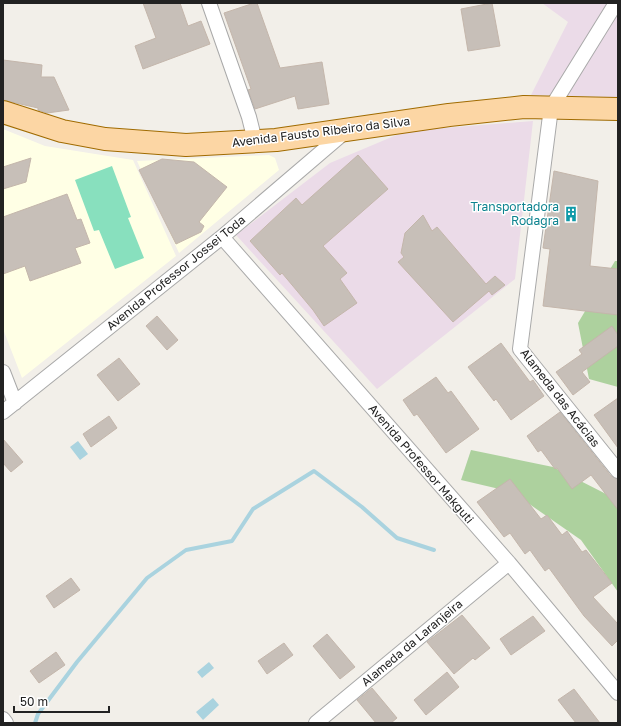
<svg xmlns="http://www.w3.org/2000/svg" width="621" height="726" font-family="'Golos Text',sans-serif">
<rect width="100%" height="100%" fill="#f2efe9"/>
<path fill="#ebdbe8" d="M542 3H618V99L612 97 531 95 568 22Z
M533 121 515 279 377 389 236 235 330 163 406 131Z"/>
<path fill="#ffffe5" d="M3 129 45 146 133 160 176 256 22 378 3 329Z
M269 155 275 158 279 170 179 253 137 161Z"/>
<path fill="#add19e" d="M615 261H618V387L589 379 578 323Z
M471 450 553 467 612 497 618 506V592L581 540 512 492 461 480Z"/>
<path fill="#88e0be" d="M112 166 131 217 128 218 144 258 115 269 99 230 94 231 75 180Z"/>
<path fill="#aad3df" d="M78 441 88 454 80 460 70 447Z
M209 662 214 668 202 678 197 672Z
M213 698 219 705 203 720 196 712Z"/>
<g fill="none" stroke-linecap="round" stroke-linejoin="round">
<path stroke="#aad3df" stroke-width="4" d="M35 723 38 714 77 662 147 578 186 550 232 541 253 509 314 471 362 507 397 538 434 550"/>
</g>
<path fill="#c7bfb8" stroke="#c4b6ab" d="M143 3H180L188 26 201 21 210 44 143 69 135 46 156 38Z
M254 3H257L280 68 322 62 329 104 298 109 295 96 255 109 248 90 251 89 224 13Z
M492 3 500 46 468 51 461 9Z
M3 60 42 65 41 77H54L69 110 47 113 38 110V108L3 100Z
M358 155 388 189 323 246 347 273 340 279 357 303 324 326 313 310 282 273 280 275 250 241 296 198 302 205Z
M31 158 26 182 3 189V167Z
M162 159 194 162 227 187 199 222 204 226 201 232 176 244 139 170Z
M554 171 598 181 590 266 618 269V315L543 306 550 249 543 248Z
M67 194 77 220 81 219 90 243 75 248 81 263 30 281 25 266 3 274V217Z
M423 215 432 231 437 227 486 284 495 276 505 285 492 295 489 291 453 322 398 262 404 257 401 253 405 233Z
M157 316 178 340 167 350 146 326Z
M612 326 618 335V346L582 372 590 382 573 395 556 372 582 354 579 350Z
M501 343 530 382 533 380 544 396 511 420 496 399 494 401 468 367Z
M119 358 140 384 118 401 97 375Z
M436 377 448 393 451 391 479 429 446 453 417 414 414 416 403 400Z
M618 398V448L594 415Z
M560 412 611 476 618 479V510L591 475 572 489 557 468 555 469 541 450 538 452 527 436Z
M109 416 117 428 91 447 83 434Z
M3 439 23 462 11 472 3 463Z
M510 479 541 519 547 515 562 535 567 531 582 552 586 550 612 583 593 597 618 624V640L612 646 584 616 549 568 545 571 530 550 525 554 510 533 504 537 477 502Z
M71 578 80 590 54 608 46 596Z
M462 615 490 648 475 660 473 658 454 674 427 642Z
M533 616 545 631 511 655 500 639Z
M327 634 355 667 340 679 313 646Z
M284 643 293 655 267 674 258 661Z
M56 652 65 665 39 683 30 671Z
M447 672 459 687 426 715 414 700Z
M372 688 397 718 391 723H376L357 700Z
M574 689 600 723H576L558 700Z"/>
<g fill="none" stroke-linecap="round" stroke-linejoin="round">
<g stroke="#a9a9a9" stroke-width="16">
<path id="street" d="M209 3 249 117 255 141
M616 3 551 108 520 349 618 471
M222 237 509 563 618 693
M3 372 15 403
M3 412 222 237 346 131
M3 719 6 723
M316 723 509 563"/>
</g>
<g stroke="#a06b00" stroke-width="24">
<path id="primary" d="M3 112 62 131 105 139 186 145 276 140 449 115 524 107 618 109"/>
</g>
<use href="#street" stroke="#fff" stroke-width="14"/>
<use href="#primary" stroke="#fcd6a4" stroke-width="22"/>
</g>
<defs>
<g id="building-bare" transform="scale(1.2)"><path d="M-4-6H4V6H1V3H-1V6H-4ZM-2.5-4.3h1.7v1.8h-1.7ZM.8-4.3h1.7v1.8H.8ZM-2.5-1h1.7V.8h-1.7ZM.8-1h1.7V.8H.8Z" fill="#0f9aa8" stroke="#fff" stroke-width="2.5" paint-order="stroke"/></g>
</defs>
<g fill-rule="evenodd">
<use href="#building-bare" x="571" y="214"/>
</g>
<g text-anchor="middle" stroke-width="3" stroke-linejoin="round" paint-order="stroke">
<g font-size="12" fill="#222" stroke="#fff">
<text transform="translate(321 132) rotate(-7)" y="4">Avenida Fausto Ribeiro da Silva</text>
<text transform="translate(176 273) rotate(-39)" y="4">Avenida Professor Jossei Toda</text>
<text transform="translate(560 398) rotate(52)" y="4">Alameda das Acácias</text>
<text transform="translate(421 464) rotate(49)" y="4">Avenida Professor Makguti</text>
<text transform="translate(412 643) rotate(-40)" y="4">Alameda da Laranjeira</text>
</g>
<g font-size="12" fill="#0d838f" stroke="#fff" text-anchor="end">
<text x="559" y="211">Transportadora<tspan x="559" dy="14">Rodagra</tspan></text>
</g>
</g>
<rect width="621" height="726" fill="none" stroke="#222222" stroke-width="8"/>
<path d="M14 706v6h95v-6" fill="none" stroke="#222222" stroke-width="2"/>
<text x="20" y="706" font-size="12" fill="#222222" stroke="#ffffff" stroke-width="3" paint-order="stroke">50 m</text>
</svg>
